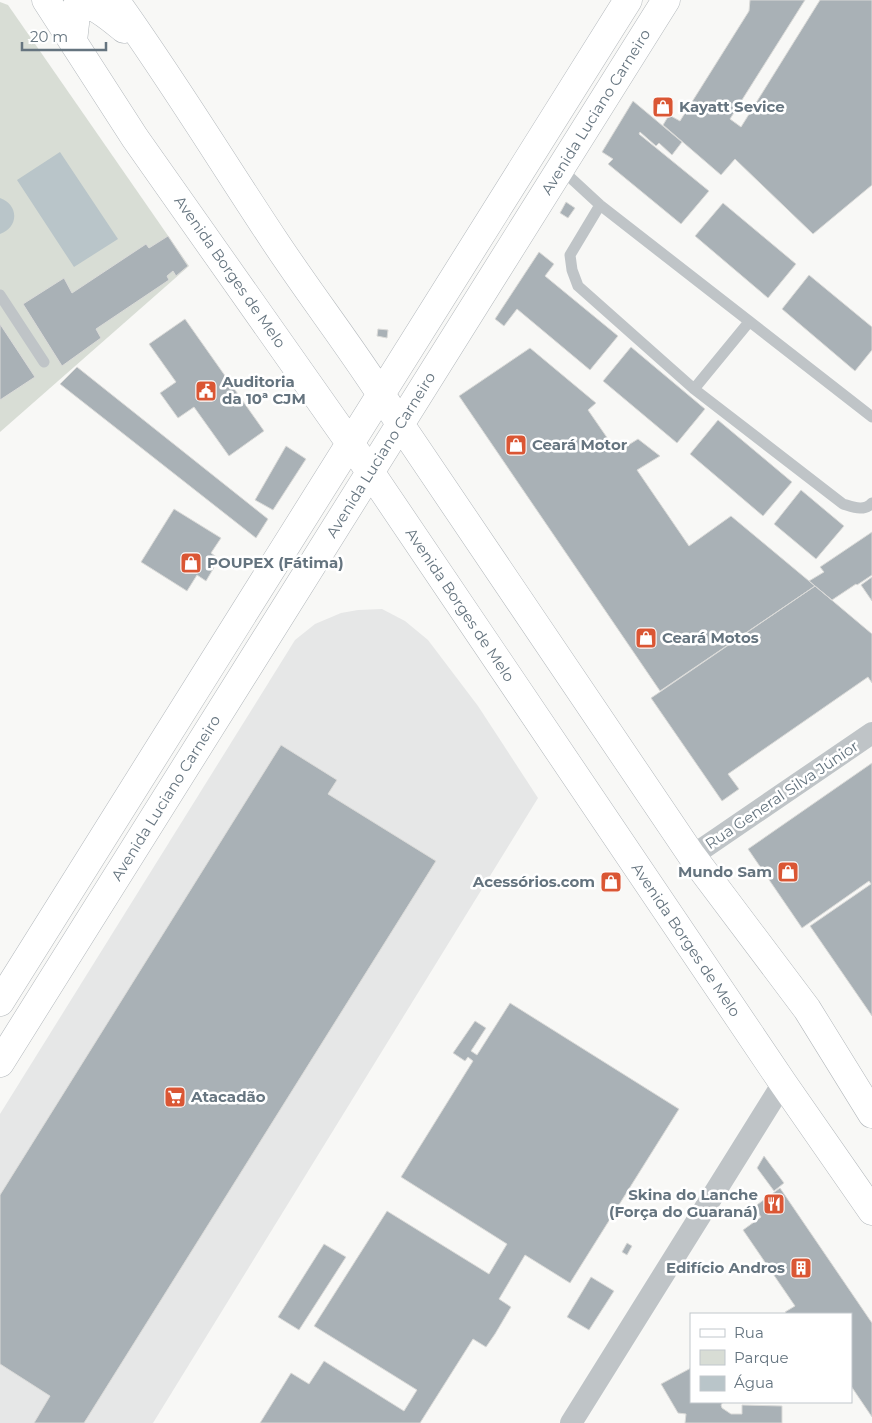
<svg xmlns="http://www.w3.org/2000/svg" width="872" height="1423" font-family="Montserrat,sans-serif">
<rect width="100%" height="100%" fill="#f8f8f6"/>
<path fill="#e6e7e7" d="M382 609 405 621 428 640 478 706 538 798 153 1423H0V1114L295 640 315 624 341 613 358 610Z"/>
<path fill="#d8ddd5" d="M0 2 8 5 189 266 0 432Z"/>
<path fill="#b9c5c9" d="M60 152 118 239 74 267 17 180Z
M0 198C19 205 19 227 0 234Z"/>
<path fill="#a9b1b6" stroke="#dadad8" d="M750 0H805L730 119 741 127 820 0H872V185L813 234 735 159 721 175 663 125 669 115 680 121 749 11Z
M633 101 682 142 672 155 659 143 656 146 640 132 639 134 709 191 681 224 608 164 613 159 602 152Z
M566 202 575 208 568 218 560 213Z
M723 203 796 264 768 298 695 236Z
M168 236 188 266 176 276 173 271 167 276 169 280 96 329 101 338 62 366 23 304 64 278 72 293 146 244 149 248Z
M539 252 554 264 545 276 618 336 590 370 517 309 504 326 495 319Z
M809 275 872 327V350L855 371 782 309Z
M185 319 264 431 229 456 194 407 178 418 160 393 176 382 149 344Z
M0 324 35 377 0 400Z
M378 329 388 330 387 338 377 336Z
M631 347 705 409 677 443 603 381Z
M530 348 596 403 588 410 617 452 638 439 660 456 637 470 689 546 731 516 815 586 660 691 459 396Z
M77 367 268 519 256 538 60 384Z
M718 420 792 482 763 516 690 454Z
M286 446 306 459 273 510 255 500Z
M801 490 844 526 816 559 774 524Z
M174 509 221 538 211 553 219 559 206 581 197 575 187 591 141 562Z
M872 532V575L857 585 856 584 832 600 809 581 824 572 820 567Z
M872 577V601L861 585Z
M815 586 872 634V683L868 677 728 774 739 789 722 801 651 698Z
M281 745 337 780 328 794 436 861 84 1423H34L50 1396 0 1364V1195Z
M872 763V1016L810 926 871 884 869 881 802 928 748 849Z
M510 1003 679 1109 570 1283 525 1255 499 1299 511 1307 495 1334 486 1347 473 1339 420 1423H260L291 1373 309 1384 324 1361 404 1411 417 1390 314 1326 387 1211 489 1274 507 1244 401 1177 473 1061 468 1057 465 1061 453 1053 475 1021 486 1028 471 1051 477 1055Z
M764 1156 784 1183 774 1191 757 1168Z
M780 1188 872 1323V1417L851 1386V1314H787L785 1312 795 1306 743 1230 761 1217 754 1207Z
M627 1243 632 1246 627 1255 622 1252Z
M324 1244 346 1257 299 1330 278 1317Z
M591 1277 614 1291 589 1330 567 1317Z
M691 1368V1402H723L721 1405 722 1408 731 1414H742V1405L782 1406V1423H685L686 1414 678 1413 661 1384Z"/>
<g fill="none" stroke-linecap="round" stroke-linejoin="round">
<g stroke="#b3b8bc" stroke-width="29">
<path id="primary" d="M46 0 135 138 371 473 783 1083 872 1211
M115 0C171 78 221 160 274 240 315 302 361 360 400 424L692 856 807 1009 872 1114
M73 41 77 6C91 0 113 20 124 29
M0 1002 628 0
M0 1063 666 0"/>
</g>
<path stroke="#bfc4c7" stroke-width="11" d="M561 169 600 205 872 417
M600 205 570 255 572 270 578 286 694 389
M0 295 44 362
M749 322 694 389 843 504C853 507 864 512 872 503"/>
<path stroke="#bfc4c7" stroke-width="22" d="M692 856 872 733
M571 1423 783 1083"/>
<use href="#primary" stroke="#fff" stroke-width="28"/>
</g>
<defs>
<g id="shop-square" transform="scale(1.125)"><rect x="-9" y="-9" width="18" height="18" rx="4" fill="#da5634" stroke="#fff"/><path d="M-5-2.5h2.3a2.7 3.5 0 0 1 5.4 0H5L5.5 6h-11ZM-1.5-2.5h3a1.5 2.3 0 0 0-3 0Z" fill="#fff"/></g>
<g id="civic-square" transform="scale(1.125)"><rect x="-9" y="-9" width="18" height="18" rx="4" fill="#da5634" stroke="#fff"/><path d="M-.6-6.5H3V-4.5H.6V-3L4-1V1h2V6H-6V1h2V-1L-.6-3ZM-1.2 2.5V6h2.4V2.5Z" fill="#fff"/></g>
<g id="supermarket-square" transform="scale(1.125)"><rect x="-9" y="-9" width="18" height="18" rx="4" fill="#da5634" stroke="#fff"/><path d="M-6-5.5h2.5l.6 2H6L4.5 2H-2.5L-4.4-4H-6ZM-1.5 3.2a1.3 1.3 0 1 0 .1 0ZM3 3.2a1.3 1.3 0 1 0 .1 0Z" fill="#fff"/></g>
<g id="restaurant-square" transform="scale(1.125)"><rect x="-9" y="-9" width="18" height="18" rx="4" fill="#da5634" stroke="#fff"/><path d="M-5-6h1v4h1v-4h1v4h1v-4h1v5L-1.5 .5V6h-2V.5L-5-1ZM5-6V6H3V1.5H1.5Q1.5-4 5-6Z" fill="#fff"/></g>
<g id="building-square" transform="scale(1.125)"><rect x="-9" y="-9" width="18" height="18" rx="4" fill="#da5634" stroke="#fff"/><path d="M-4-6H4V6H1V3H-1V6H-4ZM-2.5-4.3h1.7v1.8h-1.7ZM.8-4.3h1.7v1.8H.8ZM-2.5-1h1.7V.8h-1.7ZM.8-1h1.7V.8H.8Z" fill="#fff"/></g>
</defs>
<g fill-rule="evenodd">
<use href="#shop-square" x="663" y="107"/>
<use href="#civic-square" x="206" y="391"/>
<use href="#shop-square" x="516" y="445"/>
<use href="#shop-square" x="191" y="563"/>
<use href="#shop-square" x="646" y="638"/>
<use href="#shop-square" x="788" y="872"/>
<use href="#shop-square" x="611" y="882"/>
<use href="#supermarket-square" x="175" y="1097"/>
<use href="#restaurant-square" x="774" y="1204"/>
<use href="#building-square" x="801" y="1268"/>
</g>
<g text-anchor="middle" stroke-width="5" stroke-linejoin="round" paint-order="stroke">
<g font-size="15" font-weight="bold" fill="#65747f" stroke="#fff" text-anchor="start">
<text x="679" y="112">Kayatt Sevice</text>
<text x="222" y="387">Auditoria<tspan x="222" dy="17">da 10ª CJM</tspan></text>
<text x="532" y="450">Ceará Motor</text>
<text x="207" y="568">POUPEX (Fátima)</text>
<text x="662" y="643">Ceará Motos</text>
<text x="772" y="877" text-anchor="end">Mundo Sam</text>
<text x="595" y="887" text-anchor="end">Acessórios.com</text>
<text x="191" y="1102">Atacadão</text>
<text x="758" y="1200" text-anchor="end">Skina do Lanche<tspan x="758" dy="17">(Força do Guaraná)</tspan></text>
<text x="785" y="1273" text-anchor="end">Edifício Andros</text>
</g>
<g font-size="15" fill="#65747f" stroke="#fff">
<text transform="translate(596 112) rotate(-58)" y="5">Avenida Luciano Carneiro</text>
<text transform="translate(230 272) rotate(55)" y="5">Avenida Borges de Melo</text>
<text transform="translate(381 455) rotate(-58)" y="5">Avenida Luciano Carneiro</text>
<text transform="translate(460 605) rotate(56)" y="5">Avenida Borges de Melo</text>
<text transform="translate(782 795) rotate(-34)" y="5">Rua General Silva Júnior</text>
<text transform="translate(166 798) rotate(-58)" y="5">Avenida Luciano Carneiro</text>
<text transform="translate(686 940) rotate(56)" y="5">Avenida Borges de Melo</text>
</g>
</g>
<rect x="690" y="1313" width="162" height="90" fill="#ffffff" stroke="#c1c7cc"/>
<rect x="700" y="1329" width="25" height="8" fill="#ffffff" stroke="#c1c7cc"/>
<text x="734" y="1338" font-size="15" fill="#65747f">Rua</text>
<rect x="700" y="1350" width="25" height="15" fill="#d8ddd5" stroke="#c1c7cc"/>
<text x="734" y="1363" font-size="15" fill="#65747f">Parque</text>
<rect x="700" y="1376" width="25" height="15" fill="#b9c5c9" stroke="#c1c7cc"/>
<text x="734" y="1388" font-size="15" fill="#65747f">Água</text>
<path d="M22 42v8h84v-8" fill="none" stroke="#65747f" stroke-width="2.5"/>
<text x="30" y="42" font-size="15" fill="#65747f" stroke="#ffffff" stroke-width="4" paint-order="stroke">20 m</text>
</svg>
